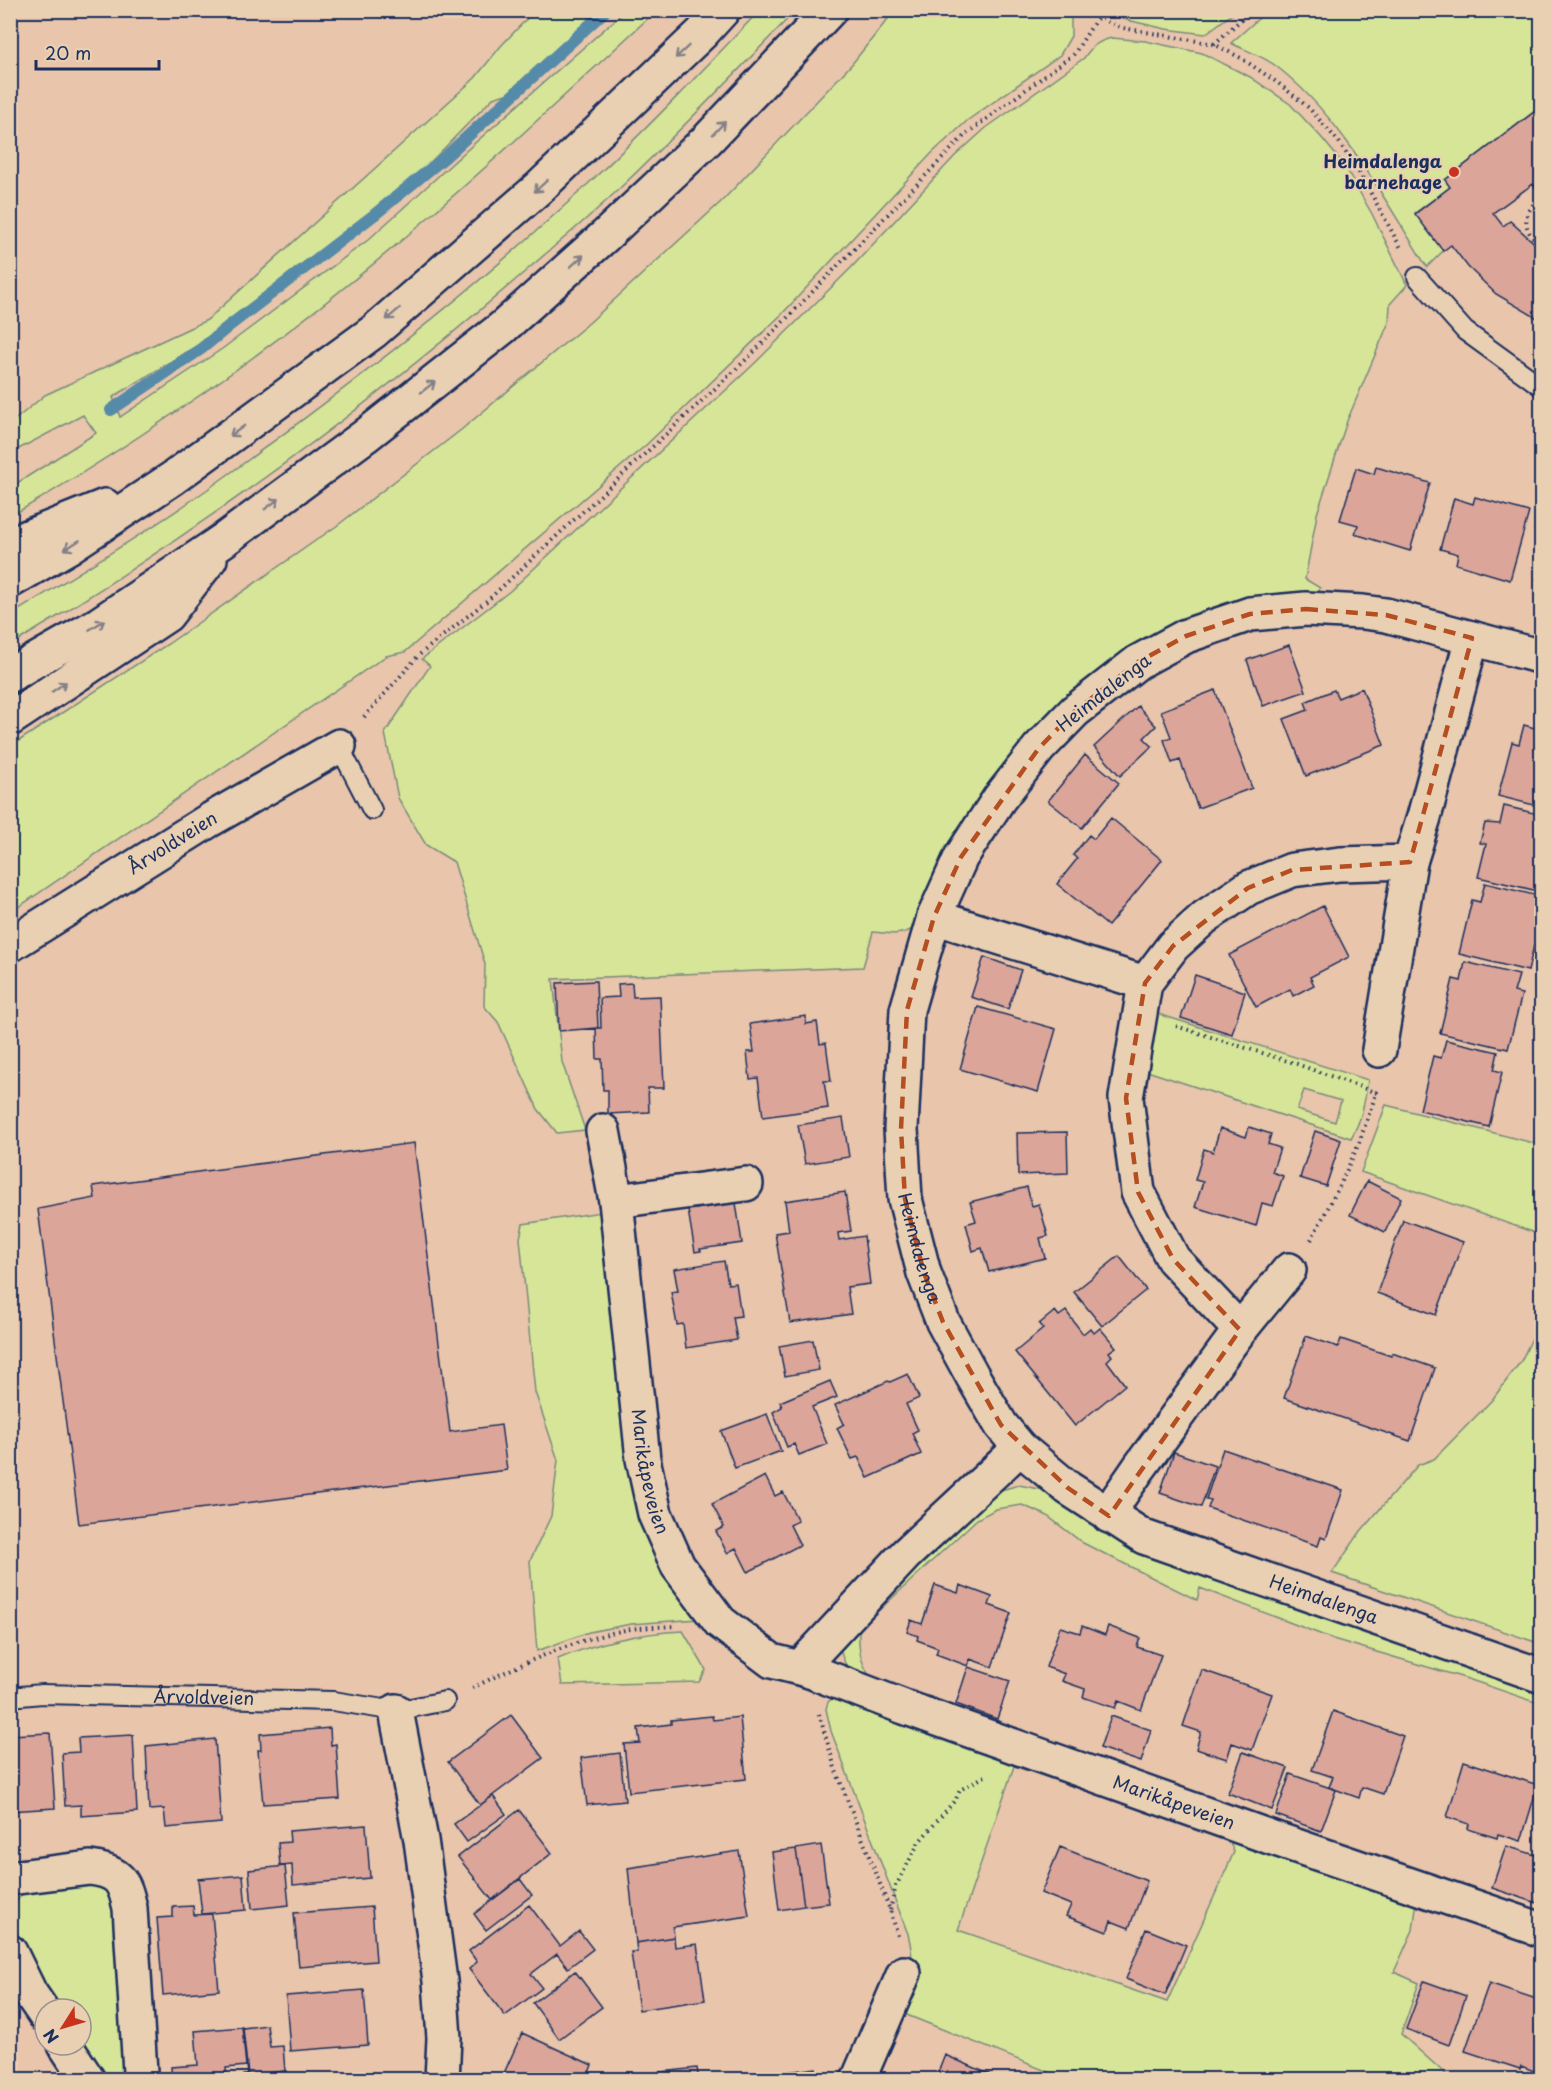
<svg xmlns="http://www.w3.org/2000/svg" width="1552" height="2090" font-family="'Playpen Sans',sans-serif">
<rect width="100%" height="100%" fill="#e8c5ab"/>
<filter id="ink" filterUnits="userSpaceOnUse"><feTurbulence type="fractalNoise" baseFrequency=".0167" numOctaves="2"/><feDisplacementMap in="SourceGraphic" scale="12" xChannelSelector="R" yChannelSelector="G"/><feConvolveMatrix kernelMatrix="1 2 1 2 8 2 1 2 1" color-interpolation-filters="sRGB"/></filter>
<g filter="url(#ink)">
<path fill="#d7e598" stroke="#798a7b" stroke-width="1.5" fill-rule="evenodd" d="M535 10 606 11 512 92 493 98 382 212 258 308 113 397 120 417 222 349 368 240 467 150 625 11H656C582 79 508 149 431 215 301 329 159 429 11 516V487L96 433 83 415 11 453V423L45 395 207 320 475 78 501 46Z
M895 10 1066 11 1071 18V36L1060 55 968 120 932 153 781 315 646 445 405 652 386 656 11 912V746L168 644 338 525 461 430 589 323 722 201 852 64Z
M759 11H795C738 71 680 131 620 188 591 216 559 242 528 269 367 409 194 535 11 645V615C80 571 152 530 219 481 347 389 474 291 589 183 648 128 704 69 759 11Z
M1115 11H1236L1205 34 1166 29 1127 20Z
M1267 11H1541V106L1445 180 1450 187 1415 213 1443 251 1427 267C1383 198 1342 117 1276 66 1263 56 1245 50 1231 43Z
M1112 38 1145 41 1202 53 1250 77 1290 104 1321 137 1344 165 1372 214 1407 285 1390 304 1389 322 1347 421 1317 514 1305 579 1320 588 1316 596 1064 701 1023 741 976 803 949 847 915 928C900 936 889 934 873 932L863 967 553 979 562 1062 585 1130 557 1133 538 1109 498 1022 484 1006 485 964 454 862 426 845 398 798 385 733 430 666 422 659 510 591 753 365 851 268 955 156 986 128 1084 58C1092 46 1098 41 1112 38Z
M1155 1013 1368 1080C1365 1100 1362 1120 1351 1138L1141 1069ZM1304 1090 1341 1101 1335 1122 1297 1110Z
M1386 1105 1541 1145V1235L1361 1172Z
M601 1212 629 1420 698 1619 631 1624 589 1632 537 1651 530 1561 551 1516 558 1460 535 1392 520 1238 523 1224Z
M1541 1320V1644L1332 1573 1361 1531 1418 1465 1434 1459 1492 1400 1521 1361Z
M1019 1485 1049 1491 1541 1690V1704L1468 1679 1333 1639 1200 1588 1197 1600 1083 1543 1046 1515 1022 1505 996 1509 977 1519 859 1629C858 1654 861 1665 876 1685 851 1672 843 1671 839 1641L994 1492Z
M683 1631 706 1670 699 1682 562 1685 558 1659C598 1642 639 1633 683 1631Z
M835 1697 1181 1818 1180 1823 1014 1766 958 1930 1167 2002 1234 1852 1231 1844 1219 1837 1224 1831 1409 1897 1416 1908 1413 1930 1394 1972 1419 1983 1401 2034 1451 2079H1066L897 2011C909 1980 917 1968 908 1934L831 1731 826 1709 828 1702Z
M107 1884 119 1899 128 2034 123 2079H100L81 2045V2009H55C45 1988 12 1935 13 1914 13 1902 22 1895 30 1886Z"/>
<g fill="none" stroke-linecap="round" stroke-linejoin="round">
<path stroke="#548ba8" stroke-width="12" d="M111 410 201 349 229 326 374 215 445 157 606 10"/>
</g>
<path fill="#dba599" stroke="#1b2f5e" stroke-width="1.5" d="M1542 106V187L1537 190 1533 184 1493 213 1503 226 1510 221 1542 250V321L1496 294 1468 267 1451 245 1443 251 1415 214 1450 187 1445 180Z
M1376 467 1430 483 1410 551 1355 534 1358 525 1340 520 1356 468 1374 474Z
M1475 497 1529 512 1510 580 1456 564 1458 554 1440 549 1454 498 1473 504Z
M1542 562V580L1537 579Z
M1289 645 1306 691 1263 706 1247 660Z
M1362 688 1384 745 1306 776 1284 719 1308 710 1305 702 1334 690 1338 698Z
M1215 690 1252 788 1198 808 1180 760 1172 763 1164 740 1171 737 1161 711Z
M1138 706 1156 726 1144 738 1152 746 1120 776 1094 747Z
M1524 725 1542 730V807L1498 796 1512 742 1519 744Z
M1085 755 1119 783 1082 828 1048 801Z
M1504 806 1542 815V892L1478 877 1486 844 1480 843 1485 823 1500 824Z
M1111 818 1162 860 1108 926 1057 884 1077 859 1073 855 1089 835 1094 839Z
M1485 883 1538 896 1534 914 1541 915 1528 971 1459 954 1472 900 1480 902Z
M1323 906 1349 957 1310 977 1314 985 1293 996 1290 989 1256 1007 1229 955Z
M984 957 1021 970 1008 1009 971 997Z
M1465 962 1519 975 1514 992 1522 994 1508 1049 1440 1033 1453 979 1461 981Z
M1195 975 1245 992 1232 1034 1181 1018Z
M596 981 598 1028 559 1031 557 983Z
M632 983 633 997 660 996 664 1088H648L649 1112 608 1114V1090H603L602 1059H597L596 1028H601L600 998 619 997 618 984Z
M978 1007 1056 1029 1038 1092 960 1069Z
M806 1016V1024L817 1022 820 1044 826 1043 831 1081H824L828 1108 763 1117 758 1078 750 1079 747 1052H754L750 1024Z
M1446 1040 1498 1052 1494 1070 1502 1072 1489 1127 1420 1110 1433 1056 1441 1058Z
M843 1118 849 1157 805 1164 798 1125Z
M1249 1127 1271 1134 1268 1144 1280 1148 1272 1172 1283 1176 1273 1206 1262 1203 1256 1226 1195 1207 1203 1182 1195 1180 1204 1149 1213 1152 1220 1128 1246 1137Z
M1315 1131 1341 1140 1326 1186 1300 1178Z
M1067 1132 1068 1173 1018 1175 1017 1133Z
M414 1143 450 1432 501 1425 507 1470 79 1524 38 1209 95 1198 93 1186Z
M1367 1181 1401 1198 1385 1232 1350 1215Z
M1027 1187 1032 1206 1039 1204 1048 1236 1040 1238 1045 1258 989 1272 982 1248 973 1251 966 1224 976 1221 970 1202Z
M845 1192 851 1231 838 1233 839 1240 864 1236 870 1284 847 1287 851 1314 790 1323 775 1233 789 1231 785 1201Z
M736 1203 742 1243 700 1249 701 1251 695 1252 688 1210Z
M1403 1220 1463 1242 1436 1315 1377 1293Z
M1119 1256 1146 1290 1102 1326 1074 1292Z
M724 1261 728 1284 736 1283 741 1316 733 1317 737 1340 686 1348 683 1324 677 1325 671 1292 678 1291 674 1269Z
M1055 1311 1059 1316 1066 1311 1083 1334 1090 1328 1094 1333 1100 1328 1116 1347 1109 1352 1112 1356 1107 1361 1125 1385 1075 1426 1015 1352 1043 1329 1039 1324Z
M1306 1336 1338 1347 1341 1339 1391 1356 1392 1353 1435 1368 1410 1441 1284 1398Z
M813 1340 819 1370 785 1376 779 1346Z
M908 1374 919 1398 906 1404 918 1430 912 1433 921 1454 868 1478 858 1457 852 1459 837 1428 844 1424 835 1405 888 1381 890 1382Z
M830 1381 837 1397 812 1407 827 1444 799 1455 794 1444 787 1447 773 1412 782 1407 780 1402Z
M767 1414 781 1451 735 1468 721 1431Z
M1223 1449 1343 1490 1326 1539 1321 1537 1318 1546 1208 1508 1211 1500 1206 1499Z
M1174 1452 1215 1466 1201 1507 1160 1493Z
M765 1476 775 1496 783 1492 798 1521 790 1525 800 1545 748 1572 736 1548 727 1553 716 1531 724 1527 712 1504Z
M935 1585 958 1593 960 1585 992 1597 989 1605 1011 1613 992 1667 970 1659 968 1666 936 1654 938 1648 917 1640 918 1636 907 1632 911 1620 922 1624Z
M1082 1626 1105 1635 1108 1626 1140 1638 1137 1647 1161 1655 1141 1710 1118 1701 1115 1708 1083 1697 1085 1689 1062 1681 1065 1674 1046 1667 1060 1627 1080 1633Z
M968 1667 1010 1681 997 1719 956 1704Z
M1202 1670 1272 1694 1252 1750 1232 1743 1227 1759 1196 1749 1201 1732 1183 1726Z
M1333 1711 1403 1736 1383 1794 1362 1787 1359 1798 1329 1787 1333 1777 1312 1770Z
M511 1715 543 1758 480 1805 448 1762Z
M712 1716 713 1720 740 1717 746 1779 629 1792 624 1744 640 1743 638 1728 671 1724V1720Z
M1111 1716 1151 1730 1141 1762 1100 1748Z
M330 1728 331 1745 336 1744 340 1799 263 1804 258 1750H261L260 1734Z
M50 1733 55 1808 10 1811V1735Z
M133 1735 137 1812 81 1816V1805L65 1806 62 1753 79 1752 78 1738Z
M215 1739 221 1823 166 1828 164 1809 149 1810 146 1746Z
M1243 1752 1288 1768 1272 1810 1228 1793Z
M620 1753 625 1801 587 1805 581 1758Z
M1464 1761 1538 1785 1521 1841 1498 1834 1497 1838 1468 1829 1469 1824 1447 1817Z
M1290 1774 1336 1790 1321 1831 1276 1815Z
M493 1796 506 1814 467 1842 454 1824Z
M519 1810 552 1853 492 1900 458 1857Z
M366 1825 370 1878 293 1885 292 1865 280 1866 278 1843 290 1842 289 1831Z
M821 1845 829 1903 804 1906 796 1849Z
M1506 1846 1542 1857 1540 1904 1492 1888Z
M1060 1847 1147 1881 1129 1928 1111 1921 1107 1932 1066 1916 1071 1905 1041 1893Z
M796 1849 804 1906 779 1910 772 1852Z
M739 1851 749 1916 673 1927 674 1937 636 1943 628 1868Z
M285 1866 289 1905 252 1909 249 1870Z
M243 1875 246 1910 202 1914 198 1879Z
M520 1879 532 1895 486 1930 474 1914Z
M529 1905 560 1946 579 1931 593 1949 568 1968 557 1954 531 1974 542 1988 505 2016 469 1969 477 1962 469 1951Z
M193 1906 194 1915 212 1914 219 1990 163 1995 157 1918 173 1917V1907Z
M372 1907 376 1961 299 1967 294 1913Z
M1146 1929 1186 1945 1165 1995 1126 1979Z
M674 1937 675 1947 697 1944 705 2000 639 2010 631 1952H637L636 1943Z
M575 1971 602 2007 559 2039 533 2003Z
M1424 1981 1466 1996 1449 2045 1406 2029Z
M1489 1983 1542 2001 1540 2013 1542 2014V2074L1521 2066 1520 2069 1465 2051Z
M364 1990 368 2045 290 2051 286 1996Z
M267 2025 270 2047 283 2046 285 2071 248 2075 243 2028Z
M242 2027 246 2066 226 2068 227 2080H172L171 2067 198 2065 195 2031Z
M522 2033 592 2065 586 2080H501Z
M945 2055 989 2074 987 2080H935Z
M697 2068 699 2080H644V2074Z
M816 2068 818 2080H774L773 2074Z
M286 2071 287 2080H244V2075Z
M370 2072 371 2080H293V2078Z"/>
<g fill="none" stroke-linecap="round" stroke-linejoin="round">
<g stroke="#1b2f5e" stroke-width="22">
<g id="service">
<path d="M1417 277 1465 331 1542 387"/>
<path d="M339 746 372 810"/>
<path id="s1" d="M10 1697 42 1694 333 1701 396 1711 445 1701"/>
</g>
</g>
<g stroke="#1b2f5e" stroke-width="38">
<g id="minor">
<path id="s2" d="M1542 657 1386 615 1363 612 1306 609 1250 614 1186 636 1138 662 1075 711 1039 748 999 799 961 857 934 917 907 1010 901 1129 905 1199 924 1273 943 1322 973 1377 1001 1425 1020 1448 1068 1488 1144 1537 1542 1676"/>
<path d="M934 917 1145 983"/>
<path id="s3" d="M10 945 208 821 339 746"/>
<path d="M1379 1050 1410 862"/>
<path id="s4" d="M603 1131 616 1201 643 1459 655 1514 678 1566 720 1622 772 1661 807 1670 904 1707 1267 1836 1542 1930"/>
<path d="M616 1201 746 1184"/>
<path d="M1240 1330 1289 1270"/>
<path d="M1109 1516 1119 1497 1139 1468 1240 1330 1173 1259 1138 1192 1126 1098 1145 983 1173 946 1205 917 1248 888 1292 870 1340 864 1410 862 1424 817 1472 638"/>
<path d="M807 1670 808 1659 906 1554 1020 1448"/>
<path d="M396 1711 421 1840 440 1981 444 2038 442 2080"/>
<path d="M10 1878 90 1868C120 1872 124 1881 130 1908L140 2072 138 2080"/>
<path d="M10 1952 30 1993 45 2015"/>
<path d="M65 2045 88 2080"/>
<path d="M858 2080 904 1973"/>
</g>
</g>
<g stroke="#1b2f5e" stroke-width="38">
<path id="motorway" d="M10 544 105 506
M10 581 70 546 173 478 373 332 540 187 702 33 723 10
M10 675 99 624 225 539 365 436 502 328 605 236 707 140 830 10
M10 719 167 615 210 559"/>
</g>
<path stroke="#1b2f5e" stroke-width="4" stroke-dasharray="1.5 4.5" stroke-linecap="butt" d="M1093 10 1108 22 1123 28 1214 44 1241 58 1278 83 1309 108 1339 142 1362 177 1402 250
M1214 44 1252 10
M1542 196C1522 212 1520 230 1542 246
M364 717 419 655 489 599 750 356 966 134 1074 54 1099 15
M1176 1026 1297 1064 1377 1093
M1311 1240 1341 1183 1359 1143 1377 1091
M472 1688C521 1664 571 1641 625 1630 641 1627 659 1627 676 1626
M819 1714 835 1768 890 1910 898 1936
M890 1910 896 1886 919 1842 956 1799 960 1790 985 1776"/>
<use href="#service" stroke="#ead0b2" stroke-width="18"/>
<use href="#minor" stroke="#ead0b2" stroke-width="33"/>
<use href="#motorway" stroke="#ead0b2" stroke-width="33"/>
</g>
<defs><path id="oneway-shaft" d="M-6 0H5M1.5-3L5.5 0L1.5 3" fill="none" stroke-width="1.6" stroke-linecap="round" stroke-linejoin="round" transform="scale(1.5)"/></defs>
<g stroke="#828088">
<use href="#oneway-shaft" transform="translate(682 52) rotate(137)"/>
<use href="#oneway-shaft" transform="translate(719 128) rotate(-46)"/>
<use href="#oneway-shaft" transform="translate(541 186) rotate(138)"/>
<use href="#oneway-shaft" transform="translate(577 261) rotate(-42)"/>
<use href="#oneway-shaft" transform="translate(393 314) rotate(139)"/>
<use href="#oneway-shaft" transform="translate(428 387) rotate(-38)"/>
<use href="#oneway-shaft" transform="translate(237 431) rotate(144)"/>
<use href="#oneway-shaft" transform="translate(272 504) rotate(-36)"/>
<use href="#oneway-shaft" transform="translate(72 545) rotate(148)"/>
<use href="#oneway-shaft" transform="translate(97 625) rotate(-32)"/>
<use href="#oneway-shaft" transform="translate(59 687) rotate(-34)"/>
</g>
</g>
<path fill="none" stroke="#b54e20" stroke-width="4.5" stroke-dasharray="12 8" stroke-linejoin="round" d="M1306 609 1386 615 1472 638 1410 862 1292 870 1248 888 1173 946 1145 983 1126 1098 1138 1192 1173 1259 1240 1330 1109 1516 1068 1488 1001 1425 943 1322 924 1273 905 1199 901 1129 907 1010 934 917 961 857 1039 748 1075 711 1138 662 1186 636 1250 614Z"/>
<circle fill="#c8321e" stroke="#ead0b2" stroke-width="2" cx="1454" cy="172" r="6"/>
<g text-anchor="middle" stroke-width="4.5" stroke-linejoin="round" paint-order="stroke">
<g font-size="18" font-weight="bold" fill="#1b2f5e" stroke="#ead0b2" text-anchor="end">
<text x="1442" y="168">Heimdalenga<tspan x="1442" dy="21">barnehage</tspan></text>
</g>
<g font-size="18" fill="#1b2f5e" stroke="#ead0b2">
<text transform="translate(1104 693) rotate(-38)" y="6">Heimdalenga</text>
<text dy="6" stroke="none"><textPath href="#s3" startOffset="192">Årvoldveien</textPath></text>
<text dy="6" stroke="none"><textPath href="#s2" startOffset="1089">Heimdalenga</textPath></text>
<text dy="6" stroke="none"><textPath href="#s4" startOffset="344">Marikåpeveien</textPath></text>
<text dy="6" stroke="none"><textPath href="#s2" startOffset="1658">Heimdalenga</textPath></text>
<text dy="6" stroke="none"><textPath href="#s1" startOffset="194">Årvoldveien</textPath></text>
<text dy="6" stroke="none"><textPath href="#s4" startOffset="1005">Marikåpeveien</textPath></text>
</g>
</g>
<rect width="1552" height="2090" fill="none" stroke="#ead0b2" stroke-width="36"/>
<rect x="18" y="18" width="1516" height="2054" fill="none" stroke="#1b2f5e" stroke-width="2" filter="url(#ink)"/>
<g transform="translate(63 2027) rotate(233)"><circle r="28" fill="#ead0b2" stroke="#979090" stroke-width="1.5"/>
<path d="M0-4.5L10 22L0 15L-10 22Z" fill="#c8321e"/>
<text y="-9" font-size="16" font-weight="bold" text-anchor="middle" fill="#1b2f5e">N</text>
</g>
<path d="M36 60v9h123v-9" fill="none" stroke="#1b2f5e" stroke-width="3"/>
<text x="45" y="60" font-size="18" fill="#1b2f5e" stroke="#ead0b2" stroke-width="4.5" paint-order="stroke">20 m</text>
</svg>
